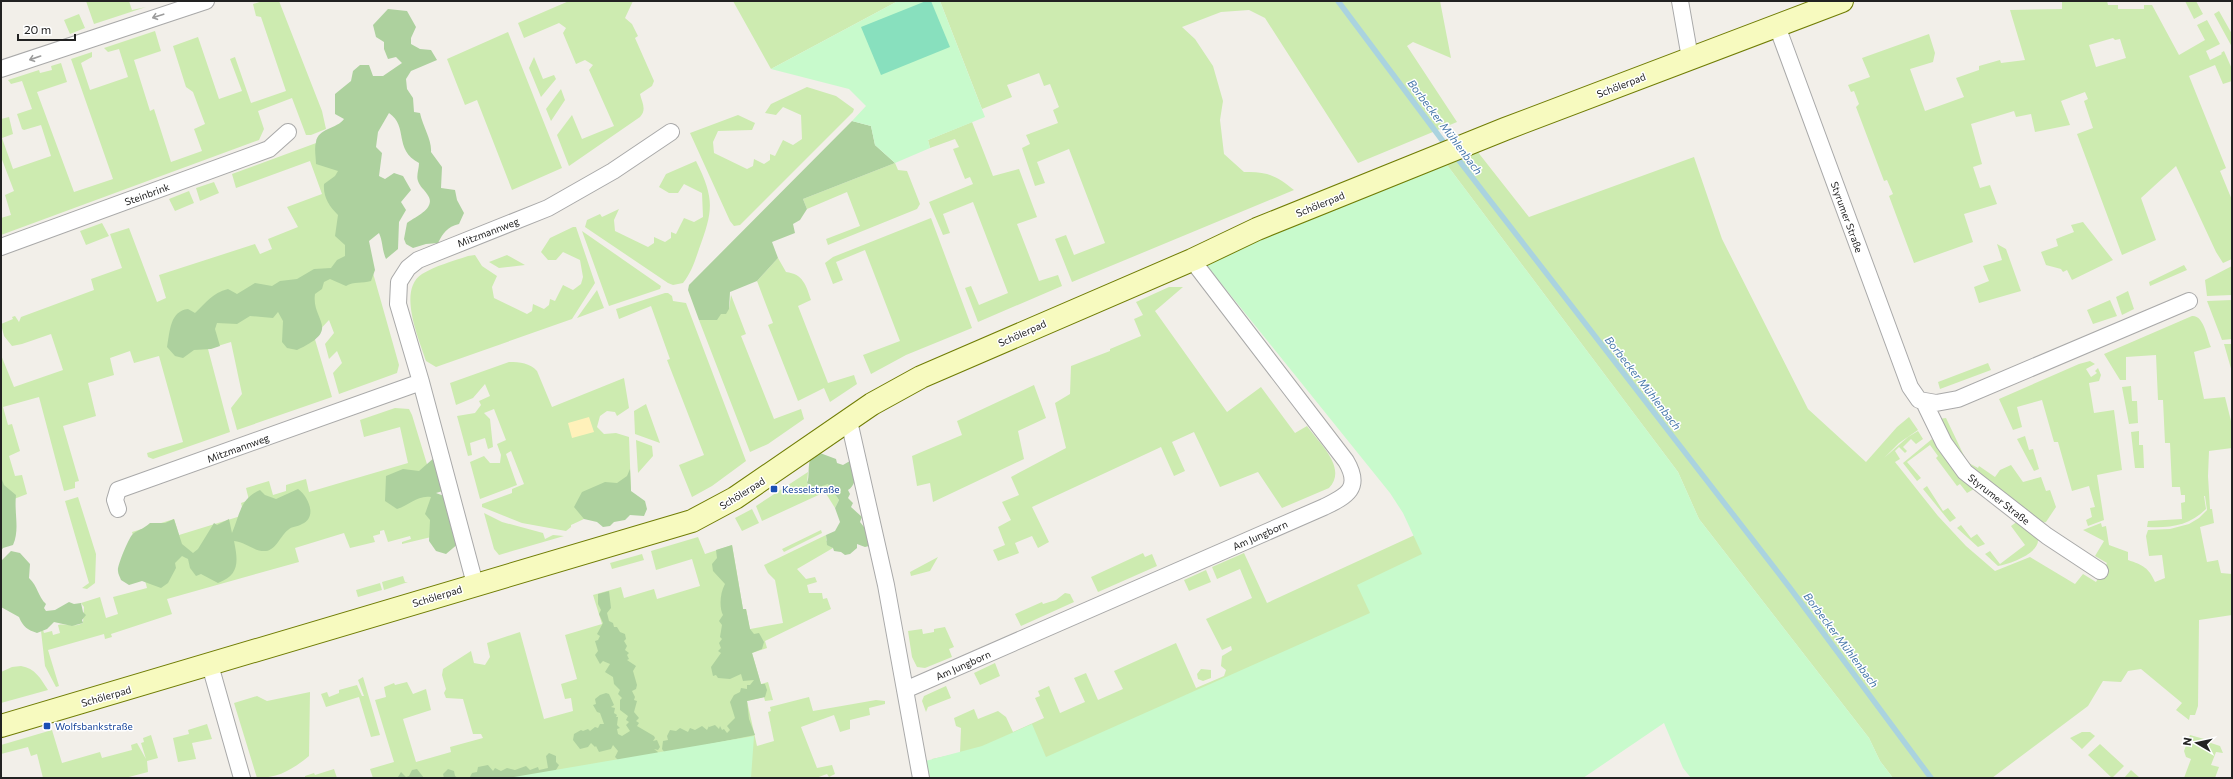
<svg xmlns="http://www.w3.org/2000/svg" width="2233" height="779" font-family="Commissioner,sans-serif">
<rect width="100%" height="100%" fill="#f2efe9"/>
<path fill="#cdebb0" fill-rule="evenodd" d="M86 1H129L132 10 146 7 94 24Z
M263 1H279L322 111 326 129 311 135H306L292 98 258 111 264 129 259 140 1 235V218L11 215 5 195 14 191 1 157V119L9 117 13 134 2 138 13 169 51 156 41 125 24 130 22 129 17 114 32 109 22 81 11 84 8 80 39 70 40 73 52 70 51 66 61 63 67 82 37 92 74 192 113 179 71 59 92 52V57L81 63 90 90 128 77 119 49 108 52 104 48 155 31 161 51 134 60 150 111 154 109 171 162 202 151 194 129 205 124 193 92 186 87 173 46 198 37 219 99 242 91 230 59 235 57 251 103 286 91 261 17 256 16 253 4Z
M569 1H633L625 18 632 24 638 36 635 38 654 81 652 86 640 94C642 103 647 109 640 117L569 166 557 135 572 115 582 139 614 126 589 70 593 65 585 60 576 64 563 33 566 28 559 23 524 38 518 23Z
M733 1H898L771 69Z
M940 1H1440L1451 58 1413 42 1407 46 1457 122 1358 163 1265 18 1249 10 1221 12 1182 27 1195 39 1213 66 1223 101 1220 120 1224 154 1244 172C1267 171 1277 176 1294 190L1072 282 1055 239 1066 235 1074 255 1105 243 1069 149 1037 162 1045 183 1035 186 1022 148 1030 144 1026 135 1058 123 1053 110 1059 107 1050 84 1044 86 1039 73 1007 85 1012 97 982 109Z
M2062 1H2107L2108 5H2118V9H2144V5H2152L2179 55 2205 40 2197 25 2207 20 2220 44 2206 51 2210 60 2222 54 2221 53 2224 51 2232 69V81L2223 84 2215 65 2189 76 2226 168 2220 171 2232 200V259L2223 263 2216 252 2176 166 2141 198 2156 240 2122 255 2077 134 2093 128 2084 101 2088 99 2085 92 2061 101 2070 125 2035 132 2031 114 2016 117 2014 111 1971 124 1982 164 1973 167 1980 188 1990 185 1997 204 1964 214 1973 242 1914 263 1889 196 1893 194 1887 180 1884 181 1856 107 1859 104 1854 91 1851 92 1848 85 1870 77 1862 58 1929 34 1935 53 1933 62 1910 69 1925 111 1964 97 1956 78 1979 70V66L2000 60 2001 63 2025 60 2010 10 2062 9ZM2113 38 2115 40 2120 39 2126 58 2096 67 2089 45Z
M2185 1H2196L2203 14 2194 19Z
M2219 11 2232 34V47L2214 14Z
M79 14 85 28 70 34 64 20Z
M508 32 562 168 512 190 477 100 465 105 447 59Z
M534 57 543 79 554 75 556 79 541 97 529 68Z
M807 87 836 96 854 109 853 112 740 225 734 226 730 221 690 133 738 115 755 123 752 130 718 131 713 142 714 153 747 169 753 166 754 159 764 164 770 160V154L775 156 783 140 793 145 802 139 801 115 783 107 776 115 765 113 771 104Z
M561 89 565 100 551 121 546 109Z
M972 122 993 176 1019 169 1037 217 1017 224 1039 281 1058 275 1062 286 978 322 965 288 971 286 979 305 1008 293 973 202 943 214 950 233 943 235 929 202 973 184 970 177 965 179 953 149 959 147 955 139 930 148 928 140Z
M327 139 373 273 399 365 397 373 339 394 333 373 342 363 337 351 329 359 325 344 334 333 329 320 314 336 332 397 237 430 231 408 242 394 231 342 208 349 230 432 153 459 148 457 147 453 183 442 159 356 134 363 130 351 110 358 114 375 88 383 96 416 63 426 79 481 75 482V488L64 491 39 397 3 407 8 425 12 424 20 451 9 456 15 476 22 475 27 494 1 504V355L14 387 63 370 51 334 22 344 12 346 4 336 1 324 13 319 12 317 15 316 19 322 21 317 94 290 91 279 122 268 110 234 129 228 157 302 166 298 159 275 255 244 260 254 272 249 268 239 298 227 287 207 322 194 310 161 236 188 232 174Z
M1477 151 1529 217 1694 157 1722 239 1808 409 1866 462 1897 427 1909 417 1918 430 1899 443 1884 458 1908 437 1918 431 1923 439 1916 444 1911 439 1903 447 1907 451 1905 453 1899 447 1895 451 1900 459 1895 462 1938 516 1966 546 1995 571 2030 557 2075 584 2083 574 2096 582 2107 563 2095 556 2104 541 2083 530 2101 523 2102 527 2106 526 2109 545 2128 552V560C2143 565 2149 568 2155 582L2165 578 2162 555 2149 556 2146 536 2148 530 2170 529 2189 524 2199 518 2207 510 2205 496H2204L2206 509C2189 526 2170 528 2147 527L2148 521 2182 519 2181 503 2185 502V495H2181L2180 487H2172L2170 443H2165L2163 400H2158L2156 355 2126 357V380H2120L2104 354 2192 316C2204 315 2207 338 2211 347L2194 352 2204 399 2225 397 2232 425V448L2209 451 2208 476 2210 509H2212L2214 523 2200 527 2207 562 2218 560 2221 573 2232 574V615L2199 620 2198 706 2195 715H2190L2189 720 2176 710 2182 703 2141 669 2128 671 2121 682 2103 681 2088 706 1992 778H1893L1880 761 1869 738 1699 519 1678 472 1441 157Z
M696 161C715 199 713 211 699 249 695 261 691 273 683 283L673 285 668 283 585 227 587 220 600 214 602 217 619 209 614 220 615 231 648 247 654 243V237L665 242 671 238V232L676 234 684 218 694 222 703 217 702 193 684 184 678 193H669L659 187 666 174Z
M895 163 898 170 907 171 920 204 917 209 828 245 826 239 860 226 847 192 807 209 803 199Z
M214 182 219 193 200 201 196 188Z
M189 191 194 203 175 211 169 199Z
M931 218 972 328 906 355 871 374 863 355 900 341 865 250 836 262 843 280 833 284 825 263 833 257Z
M2083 222 2113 260 2072 280 2067 270 2063 272 2061 269 2046 265 2041 252 2058 246 2056 239 2074 232 2071 225Z
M102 223 109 236 86 245 80 231Z
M573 227H576L595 283 572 319 436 367 426 361C419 339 397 290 422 274 435 266 453 261 468 256L475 255 482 266 497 276 492 287 494 298 527 314 532 311 533 304 544 309 549 305 550 299 555 301 563 285 573 290 581 284 583 277 580 260 563 252 556 260H548L541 252 550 238Z
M582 231 661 286 660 289 609 306Z
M1997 244 2006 249 2021 291 1979 303 1974 287 1989 281 1983 266 2002 260Z
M507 255 525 265 499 268 489 262Z
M778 258 786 272C803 274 806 285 811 300L798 306 828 383 854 375 857 384 830 402 824 388 798 401 768 325 773 323 757 281Z
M2184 265 2187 270 2150 286 2149 282Z
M2232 266V295L2207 296 2205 280Z
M1169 287H1183L1155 311 1227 412 1261 387 1295 433 1307 426C1319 443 1348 468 1329 488L1282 508 1258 472 1220 487 1194 432 1172 442 1185 471 1174 476 1161 447 1032 507 1049 542 1038 548 1032 536 1015 543 1019 553 998 561 993 550 1005 545 998 527 1011 520 1002 502 1019 495 1011 477 1066 448 1055 403 1070 394 1071 366 1110 351V349L1141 336 1134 319 1143 315 1136 302Z
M597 290 604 308 577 318Z
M2128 291 2134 309 2122 315 2116 297Z
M665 293H668L672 296 673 301 686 303 746 461 712 486 692 497 679 465 704 455 667 360 670 359 651 306 619 319 616 309Z
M731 295 746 334 741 336 774 419 801 409 804 419 768 444 750 452 699 320H710L729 309Z
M2110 300 2117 316 2093 324 2087 310Z
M2232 300V339L2222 340 2207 301Z
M2224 344H2232V372Z
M2090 361 2095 364 2086 369 2091 377 2097 373 2095 371 2098 368 2101 375 2099 381 2089 383 2094 413 2114 410 2122 470 2097 475 2104 520 2088 526 2086 520 2092 517 2090 508 2095 507 2089 486 2072 491 2058 442H2054L2042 400 2017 407 2022 427 2013 430 1999 399 2079 364Z
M509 362C520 362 530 363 537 371L552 407 624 378 629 408 617 416 615 412 607 411 600 416 597 427 604 434 616 433 629 437 631 491 584 519 571 525V527L566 531 522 523 482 507V504L512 493V489L524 484 511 451 506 454 517 485 480 499 470 462 484 456 490 463H500L501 455 497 444 506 440 494 409 484 413 490 419 493 447 488 449 485 438 470 443 472 455 468 456 457 416 475 413 481 405 479 401 490 396 485 384 473 398 456 405 450 383Z
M1988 363 1991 370 1940 389 1938 382Z
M1034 385 1046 418 1018 431 1024 459 933 502 930 483 917 486 912 456 962 435 957 421Z
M2131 386 2132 401H2137L2138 423 2129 424 2122 387Z
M646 404 660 443 635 434 634 411Z
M395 408 409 409 412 415 448 533 402 544V542L411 539 410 536 388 542 384 530 380 531V534L373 536 375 542 350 548 344 533 295 548 299 562 167 599 172 614 111 634 112 637 105 639 104 634 48 650 59 686 56 687 45 666 41 631 43 630 44 633 52 631 53 635 60 633 58 625C67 623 74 628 83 623L84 607 81 603 100 597 106 618 118 614 113 597 147 588 132 532 174 519 179 535 244 515 241 503 249 500 246 488 269 481 273 495 286 491V485L306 479 309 492 408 463 400 427 364 437 360 420Z
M1946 418 1967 462 1978 468 1979 466 1995 477 2000 470 2011 465 2023 482 2041 477 2046 491 2050 490 2056 507 2046 522 2042 523 2020 508 1960 456 1938 419Z
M2139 431V445H2143L2144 468H2135L2131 432Z
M2025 436 2029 450 2033 449 2039 469 2034 471 2017 439Z
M1932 439 1974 489 1967 493 1960 484 1957 486 1936 458 1938 456 1930 445 1907 462 1921 478 1917 481 1903 463Z
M636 440 652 446 653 456 638 473Z
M808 472 807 483C814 487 821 486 828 483 832 489 835 494 839 500L835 508 825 492 762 521 756 506Z
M1927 486 1943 511 1948 508 1956 518 1950 522 1923 489Z
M78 497 96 554 95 583 87 589 82 588 89 583 65 501Z
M752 509 759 523 742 531 735 518Z
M484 513 502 522 543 533 545 539 553 535 564 536 499 555 494 549Z
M2018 521 2038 539C2040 553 2010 564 1998 566L1985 554 1990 551 2000 564 2025 545 2011 526Z
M1961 525 1971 538 1977 534 1985 544 1978 547 1957 528Z
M821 530 822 533 784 552 782 549Z
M1417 534 1447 589 1265 744 934 767 932 759 960 753 961 728 956 726 954 718 974 709 978 719 998 711 1006 717 1013 732 1044 718 1035 698 1040 696 1038 691 1049 686 1060 713 1085 702 1074 678 1086 673 1098 700 1123 689 1114 671 1176 643 1196 688 1224 676 1226 670 1221 666 1222 656 1232 650 1231 646 1222 650 1206 619 1252 598 1240 569 1217 579 1212 567 1244 553 1267 603Z
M826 535V540L833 548 797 569 806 579 815 577 817 582 807 585 809 593H822L823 599 827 598 831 609 765 641 767 648 752 653 761 684 768 682 773 700 765 701 764 697 747 701 757 746 774 741 768 712 771 711 770 707 809 697 813 711 876 700 885 701V704L869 708 870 715 850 720V729L840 732 834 715 801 727 817 768 832 765 835 774 829 777 827 774 816 778H373L370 769 394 762 375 700 386 697 384 687 394 683 395 685 407 682 413 694 426 689 431 710 403 719 416 762 451 752 450 747 483 738 481 734H473L463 699 446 698 444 693 446 689 442 675 443 669 471 651 474 663 485 665 490 657 487 643 520 632 544 719 573 711 571 698 565 699 561 684 577 679 565 635 602 624 593 595 621 587 624 598 654 589 657 599 700 586 692 559 656 570 651 551 698 537 705 554 732 545 743 609H746L750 629 783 623 775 580 768 573 764 565Z
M1143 553 1145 557 1152 554 1157 566 1098 592 1091 577Z
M642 554 644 560 612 569 610 563Z
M938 557 930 571 911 576 910 572Z
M1206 570 1211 582 1189 591 1184 580Z
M403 576 405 582H408L384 590 382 582Z
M380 583 382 590 358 597 356 590Z
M1065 593 1070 594 1074 602 1021 626 1015 614 1042 602 1043 604 1056 600Z
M945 627 954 647 949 649 952 657 925 668 917 667 912 657 908 631 922 629 923 634 934 632V629Z
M995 663 1000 676 980 685 974 673Z
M21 666C35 668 41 679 48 690L1 703V672L12 667Z
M1201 669 1211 670V678L1203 681 1198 679 1197 674Z
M363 677 380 735 371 737 359 697 326 707 321 694 327 692 329 697 339 693V690L357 685 362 696H364L358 680Z
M946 686 951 698 928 707 926 712 922 701 924 696Z
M310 692 309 756C293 769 279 778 257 778L234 703 257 696 267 701Z
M207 724 212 739 192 743 196 759 178 762 173 738 189 734 188 730Z
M52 730 62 763 100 752 102 758 132 750 131 745 137 743 146 759 141 743 144 742 143 738 151 735 158 758 147 761 148 772 125 778H43L37 754 31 756 28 747 1 754V745Z
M2082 732H2090L2095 736 2082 749 2070 738Z
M2190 735 2211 741V743L2220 746 2223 753 2216 752 2211 765 2219 767 2215 778H2184L2191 759 2186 757 2184 751Z
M2100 744 2124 766 2112 778 2088 755Z
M334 769 337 778H305V776L314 773 315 775Z
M2131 770 2140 778H2124Z"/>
<path fill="#add19e" d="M388 9 407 11 416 27 411 38V44L420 49 431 50 437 60 411 71 406 79 407 89 413 98 414 112 420 113C423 127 432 140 431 152L442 167 441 188 455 190 457 200 464 213 459 224C447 227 443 233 438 243L426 244 413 248 406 244 404 239 407 223C415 217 438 208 427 194 424 189 420 187 418 181 416 176 419 169 419 163 393 149 409 127 389 113L378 132 376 147 382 153 379 176 385 179 394 173 403 176 411 190 401 202 406 210 399 222 398 249 386 259C382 250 383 242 379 233L369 241 375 270 371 281C362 284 354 281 346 286L330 279 324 282 322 289 315 294C311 321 343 329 297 350L287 348 282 342 283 321 278 312 273 318 250 316 237 324 217 323 215 329 220 346 211 349 194 350 183 358 175 356 167 347C170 331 170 311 188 309L195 313C206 303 212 293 228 289L237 294 255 283 272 286 280 281 297 279 314 269 331 268 337 260 345 256V245L335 236 338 215C329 206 323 197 324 184L335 176 338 171 316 164C316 157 314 149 316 142 318 128 337 129 344 119L335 114V94L351 81 353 71 360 65H369L373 76H383L402 63 396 57 388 59 384 49V42L376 37 373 25Z
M852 121 871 126 875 145 895 163 803 199 807 209 800 220 793 224 795 233 772 242 778 258 757 281 730 292 729 309 726 314H721L717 320H699L688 290 689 285Z
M820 453 836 459 837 463 843 465 855 458C856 469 858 484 848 490L850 494 848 498 853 503 851 507 862 517 860 522 869 533 873 545 865 547 857 544V548L850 554 845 555 841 552 834 551 833 548 827 545 826 535 835 531 840 522 835 508 839 500 828 484 822 486 820 491 807 483C810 476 807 467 811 456Z
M435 457 450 465 454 479 446 490 436 493 444 496 459 543 446 554 436 551 429 541 430 520 425 514 431 497C417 495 410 505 397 509L385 501 386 476 403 469 419 471Z
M630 469 631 491 645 501 647 509 644 516 630 515 625 520 614 522 610 526 603 527 597 522 584 519 574 507 582 492 605 482 617 483 627 476Z
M1 477 4 485 16 495C14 513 20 530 13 545L3 548 1 551Z
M298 489C308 496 318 517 302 524 297 527 292 526 288 530 281 535 276 550 266 551 254 552 246 542 234 541 238 561 240 575 218 583L201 574 196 576 190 568 188 559 182 556 175 563 176 568 168 583 161 588 142 581 129 585 121 580C120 577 118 574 118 571 117 566 128 540 132 535 135 531 144 529 150 523H165L174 519 182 544 193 553 198 549 214 523 217 525 229 519 232 533C240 514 240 499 260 490L265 495 276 499Z
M732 545 743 609H746L750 629 754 634 759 633 764 642 762 649 752 653 761 684H765L767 690 765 697 747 701 749 719 755 735 665 753 662 749 663 741 668 740 667 736 670 730 676 731 680 728 688 732 690 728 695 730 702 726 707 730 709 726V727L715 725 719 729 720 726 722 730 724 729 727 733 730 730 727 726 735 718 730 702 734 695 740 692 741 688 747 689V685H750L754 680 743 681 741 674 730 679 718 678 716 675 713 676 711 667 721 653 718 651 721 648 719 643 722 639 720 637 722 625 719 621 723 615C719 607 720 593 725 584L713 571 712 564 717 558 716 550Z
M11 551 20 553 30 564 29 578C38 586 38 597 46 604L44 608 46 611 55 610 69 602 74 604 81 603 83 612 86 615 82 620 83 623 72 626 54 622 47 629 37 633C28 630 23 627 19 617L1 607V561Z
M609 591 611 608 607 613 609 621 613 623 614 627H617L620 632 625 634 626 639 624 641 627 646 625 650 629 653 627 655 629 659 627 660 636 666 633 671 637 685 636 689 632 691 635 697 634 700 637 701 634 712 639 718 636 721 639 723 637 726 654 736 655 738 653 741 657 740 660 747 658 750 654 749 658 752 657 754 619 761 615 757 618 751 613 745 611 749 599 752 596 746 595 747 591 743 588 747 580 749 573 740 574 734 581 730 583 731 588 729 590 731 595 727 598 728 600 724H604L600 713 597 712 593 705 596 704 595 699 600 695 606 693 609 694 614 705 611 707 615 708 614 713 617 715 616 717H618L617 725 620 728 617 729 618 734 622 736 630 731 626 725 629 722 626 720 628 716 620 710V700L622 698 618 694 620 690 614 684 613 677 605 672 610 664 603 661 600 664 595 655 598 651 595 641 598 640 600 636 597 634 603 623 599 614 601 610 598 604V594Z
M549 753 556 756V762L559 765 556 770 563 778H465L470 777 472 773 477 772 478 767 488 765 493 771 495 768 501 771 507 768 515 770 526 766 530 770 538 767 539 770 548 768 546 756Z
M417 769 424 778 398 777 401 772 406 777 409 776 412 770Z
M448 769 454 771 455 776 458 778H444L443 774Z"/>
<path fill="#fff1ba" d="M589 417 594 432 572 438 568 423Z"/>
<path fill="#c8facc" d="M898 1H940L985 117 928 140 930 148 895 163 875 145 871 126 852 121 866 106 849 89 771 69Z
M1441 157 1678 472 1699 519 1869 738 1880 761 1893 778H1691L1683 768 1664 723 1583 778H921L918 763 982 746 1032 724 1046 757 1370 613 1357 585 1422 554 1403 513 1390 493 1199 256Z
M754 736 751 778H508L514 777Z"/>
<path fill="#88e0be" d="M926 1H931L950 47 881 75 861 27Z"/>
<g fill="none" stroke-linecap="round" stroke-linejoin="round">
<path stroke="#aad3df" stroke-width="5.5" d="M1338 1 1448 148
M1454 154 1790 588 1931 778"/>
<g stroke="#a9a9a9" stroke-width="18">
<path id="street" d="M1680 1 1690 58
M1777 26 1910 387 1919 400 1936 403 1958 399 2189 301
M1 69 206 1
M1 247 269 149 288 132
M1924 402 1944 443 1965 472 2047 536 2100 571
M849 421 886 585 921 778
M118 509 115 500 118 490 421 382
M475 584 421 382 398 304 399 282 408 268 418 260 548 208 613 171 671 132
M210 665 242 778
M905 690 1324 507C1347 496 1362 488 1346 461L1192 260"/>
</g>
<g stroke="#707d05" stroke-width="24">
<path id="secondary" d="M1 726 692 521 735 498 872 404 921 377 1192 260 1257 229 1505 129 1842 1"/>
</g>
<use href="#street" stroke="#fff" stroke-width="16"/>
<use href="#secondary" stroke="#f7fabf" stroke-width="22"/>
</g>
<defs><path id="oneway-shaft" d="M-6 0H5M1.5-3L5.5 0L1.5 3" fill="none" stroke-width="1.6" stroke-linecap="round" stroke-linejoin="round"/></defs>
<g stroke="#9c9c9c">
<use href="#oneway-shaft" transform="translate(158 16) rotate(162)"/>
<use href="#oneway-shaft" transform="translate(35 58) rotate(161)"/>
</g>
<g fill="#1a4fb4" stroke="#fff" stroke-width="1.5">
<rect x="770" y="485" width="8" height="8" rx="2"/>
<rect x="43" y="722" width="8" height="8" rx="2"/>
</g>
<g text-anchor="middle" stroke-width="3" stroke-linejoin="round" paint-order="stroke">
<g font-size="10" fill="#222" stroke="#fff">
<text transform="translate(1621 85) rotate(-21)" y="4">Schölerpad</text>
<text transform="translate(147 194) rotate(-20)" y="4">Steinbrink</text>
<text transform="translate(1320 204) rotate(-22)" y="4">Schölerpad</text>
<text transform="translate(1847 217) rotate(70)" y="4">Styrumer Straße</text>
<text transform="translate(488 232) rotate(-21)" y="4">Mitzmannweg</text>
<text transform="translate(1022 333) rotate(-24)" y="4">Schölerpad</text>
<text transform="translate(238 448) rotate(-20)" y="4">Mitzmannweg</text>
<text transform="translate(742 493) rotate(-32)" y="4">Schölerpad</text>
<text transform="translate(1999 499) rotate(38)" y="4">Styrumer Straße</text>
<text transform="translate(1260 535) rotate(-24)" y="4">Am Jungborn</text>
<text transform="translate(437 596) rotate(-17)" y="4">Schölerpad</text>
<text transform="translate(963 665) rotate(-24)" y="4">Am Jungborn</text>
<text transform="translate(106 696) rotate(-16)" y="4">Schölerpad</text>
</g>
<g font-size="10" fill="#164399" stroke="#fff" text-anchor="start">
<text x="782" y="493">Kesselstraße</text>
<text x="55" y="730">Wolfsbankstraße</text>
</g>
<g font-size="11" font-style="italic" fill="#4a7aab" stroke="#fff">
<text transform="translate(1445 127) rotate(53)" y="4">Borbecker Mühlenbach</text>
<text transform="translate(1643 383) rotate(52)" y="4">Borbecker Mühlenbach</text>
<text transform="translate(1841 640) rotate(53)" y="4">Borbecker Mühlenbach</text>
</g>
</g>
<rect width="2233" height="779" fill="none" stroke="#222222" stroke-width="4"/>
<g transform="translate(2197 743) rotate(279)" stroke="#ffffff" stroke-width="3" paint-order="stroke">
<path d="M0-3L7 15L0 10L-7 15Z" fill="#222222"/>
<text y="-6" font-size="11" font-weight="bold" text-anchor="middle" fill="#222222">N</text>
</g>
<path d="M18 34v6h57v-6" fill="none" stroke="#222222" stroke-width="2"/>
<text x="24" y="34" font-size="12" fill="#222222" stroke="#ffffff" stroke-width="3" paint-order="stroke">20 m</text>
</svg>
